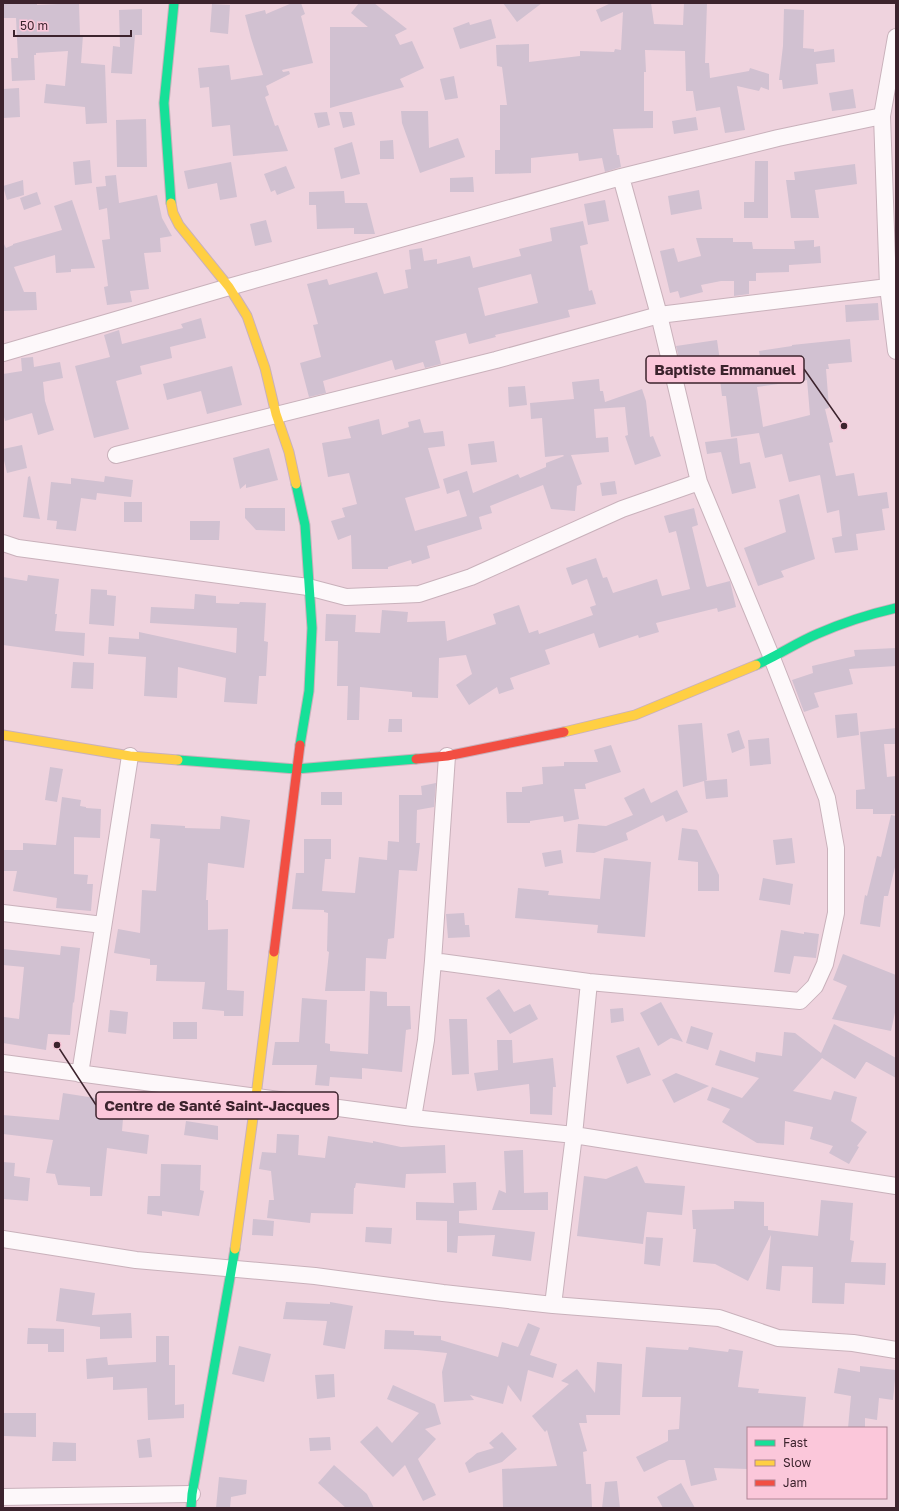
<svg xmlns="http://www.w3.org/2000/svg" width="899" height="1511" font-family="'Golos Text',sans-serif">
<rect width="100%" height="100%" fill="#efd3de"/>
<path fill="#d1c1d1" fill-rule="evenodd" d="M3 3H37V5L79 3 80 35H83L81 63 105 65 107 123 86 124 85 107 44 103 46 84 65 86 68 51 36 53V55H34L35 80 12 81 11 58H18L16 18H3Z
M292 3H301L305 14 301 16 313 63 282 70 283 72 289 71 290 74 266 86 269 95 265 97 275 126 278 125 288 151 233 156 230 125 212 127 209 87 200 88 198 68 229 65 231 80 263 75 251 38 245 15 265 10 266 14Z
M359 3H374L407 29 395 35 400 45 412 41 424 68 400 79 404 87 330 108V27H368L351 13Z
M503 3H542L517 22Z
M611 3H651L654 24 683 25 684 3H707L705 63H709L710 78 749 71 750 68 769 74V90L761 87 759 91 737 86 745 130 725 133 720 107 696 111 693 91H686L685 51 645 50 646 72H644V111H653V128L613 129 617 155H619L621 167 605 172 602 158 579 161 578 153 531 158V173L495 174V150H500V105H507L502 67 497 66 496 45 529 44V62L580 56V51L614 52 615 49 621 50 623 12 601 22 596 10Z
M212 4 230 5 228 34 210 32Z
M142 9V35H135L132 74 111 73 113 46 120 47 119 10Z
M784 9 804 10 803 48 814 49V52L834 49 835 62 816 64 818 84 783 89 782 80H779L783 46Z
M491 19 496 38 460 49 453 28 469 22 470 25Z
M454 76 458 98 445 100 440 79Z
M19 88 20 117 3 118V89Z
M853 89 856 108 832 111 829 93Z
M401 111H428L429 148 458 138 465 157 420 173 402 123Z
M327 112 330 125 318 128 314 113Z
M339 112H352L355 125 343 128Z
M696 117 698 130 674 134 672 121Z
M146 119 147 167H117L116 120Z
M393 140 394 159H380V141Z
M352 142 360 174 341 179 334 148Z
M90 160 92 183 75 185 73 162Z
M755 161H768V218H744V202H754Z
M231 162 237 197 220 200 217 183 188 189 184 171Z
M855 164 857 184 815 190 819 218H791L786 180H795L794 172Z
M286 166 295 188 277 195 275 190 271 192 264 174Z
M116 175 119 203 157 195 162 218 172 236 160 238 161 252 144 253 149 289 130 291 132 302 107 305 104 287 108 286 102 240 110 239 107 208 99 210 96 187 106 186 105 176Z
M473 177 474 192H450V178Z
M23 180 24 195 7 200 3 186Z
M699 190 702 209 671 215 668 196Z
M344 191 345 203H367L375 234H354V228L317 229 316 205H309V192Z
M37 192 41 204 24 210 20 198Z
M72 200 95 268 71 269V272L56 273 55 255 14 267 24 292H36L37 310 3 311V242L6 248 13 245V244L62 230 54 206Z
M605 200 609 221 588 225 584 204Z
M266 220 272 242 255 246 250 224Z
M583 221 588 244 580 246 589 291 592 290 596 304 568 310 570 317 495 335 496 337 469 344 466 333 435 341 441 364 425 368 423 362 395 370 392 360 323 381 326 393 309 397 300 363 321 357 313 325 318 324 307 284 327 279 329 285 377 272 384 294 408 288 405 270 411 269 409 250 422 248 424 261 437 259V264L470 256 473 268 521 256 519 249 552 241 550 228ZM531 274 538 303 485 316 478 288Z
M696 238H733V242H752L753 249H795L794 241 814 240V247L820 246 821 263 789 265V272L756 273V281H749V294L734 296V281H721L701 285 703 292 680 298 678 291 670 293 660 251 674 248 678 262 701 256Z
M878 303 879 320 846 322 845 305Z
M201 318 206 338 170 347 172 358 140 366 142 374 116 381 129 429 94 438 75 366 110 357 104 335 119 330 122 344 183 328 181 324Z
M850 339 852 362 828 364 829 369H826L829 408 825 409 833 442 829 443 836 476 854 473 858 496 887 492 889 508 882 509 885 530 856 534 858 550 835 553 832 538 842 536 839 510 827 513 820 475 789 482 782 454 765 458 759 433 731 437 726 396H722L718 363 760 357 759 351 792 346V345ZM807 380 810 415 763 427 757 387Z
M717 340 720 361 681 366 676 346Z
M33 357 34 367 60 362 63 378 43 382 45 401 54 430 38 435 32 413 5 421 3 413V374L22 371 21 358Z
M232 366 242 405 207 414 201 391 167 400 163 384Z
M599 379 600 391H603L605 402 642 389 646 401 650 437 653 436 661 456 635 465 625 436 628 435 625 407 594 409 596 438 608 437 609 452 571 455 582 484 577 486 575 511 551 509 543 485 490 506 492 513 479 517 482 529 427 546 430 558 412 564 411 560 388 567V569H352L351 535 338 540 331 521 345 517 342 508 357 504 349 473 328 477 322 443 351 438 348 427 379 419 382 435 409 427 408 422 420 419 424 433 443 431 445 446 428 448 440 488 405 498 415 531 467 516 459 490 447 494 443 479 467 471 473 493 518 474 520 478 546 467V463L564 456 563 455 545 457 542 418 531 419 530 403 574 399 572 382Z
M525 386 527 405 509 407 508 387Z
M737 438 740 464 750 462 756 488 732 494 721 452 707 454 705 442Z
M494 441 497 462 471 465 468 444Z
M22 445 27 468 7 473 3 456V449Z
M269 448 278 480 246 488V484L240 489 233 458Z
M30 476 40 519 23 517 28 477Z
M105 476 133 480 131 497 97 493 96 500 81 498 76 531 56 529 57 521 47 520 51 482 71 484V478L104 482Z
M615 481 617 494 602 496 600 483Z
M799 494 815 559 781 571 784 577 758 586 744 548 786 532 779 500Z
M124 502H142V522H124Z
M245 508H285V531L256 530 245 518Z
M694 508 698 525 692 527 706 585 707 587 730 581 736 607 718 612 717 608 656 623 659 632 639 638 638 635 599 648 594 633 545 650 550 664 510 678 514 689 499 694 497 687 469 705 456 685 472 674 466 655 439 658 438 698 412 697V692L360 687 359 720H347L348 686H337L338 641H325L326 614 356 615 355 632 380 633 382 610 408 612 407 622 445 621 447 641 496 624 493 614 519 605 529 633 538 630 539 634 593 615 590 607 596 605 587 579 572 585 566 568 596 558 603 578 607 577 613 593 657 579 662 596 690 589 676 531 669 533 664 516Z
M190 521H220L219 540H190Z
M28 575 59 579 55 614H57L55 631 85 633 84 656 3 645V577L27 581Z
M91 589 107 590V595L116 596 114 626 89 624Z
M195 594 216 596V603L239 604 240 602 266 603 264 641 268 642 266 676H259L257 704 224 702 226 678 178 667 177 698 144 696 146 657 108 654 109 637 139 639V632L236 653 237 628 150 623 151 607 194 609Z
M896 648V666L849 669 853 684 814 693 819 707 804 712 792 680 813 673 812 666 855 656 854 650Z
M73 662 94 663 93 689 71 688Z
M857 713 859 735 837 738 835 715Z
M389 719H402V732H388Z
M702 723 707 780 705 781 727 779 728 797 706 799 704 781 683 787 678 725Z
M896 728V744H884L887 777 896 776V814H873V809H856V790L865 789 860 732Z
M739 730 745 748 732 753 727 734Z
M769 738 771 764 750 766 748 740Z
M611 745 621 772 585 784 586 789H574L579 819 564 822 563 816 530 821V823H507L506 792H522V787L543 784 542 767 564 766V762H598L594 750Z
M50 767 63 769 57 802 45 800Z
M436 783 434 807 417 810 416 843H420L417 871 399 870 394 938 388 939 386 959 366 958 365 991H325L329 952 327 951 328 913 324 912V910L292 909 296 873H304V839H331V859H325L322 891 355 893 359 857 387 860 388 841 399 842V795H422L421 786Z
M644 788 651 803 677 790 688 812 666 822 663 815 626 833 628 840 594 853 576 852 578 824 606 826 633 815 624 798Z
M321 792H342V805H321Z
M62 797 81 800 80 806 86 807V808L101 809 100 838 74 837V874L88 875 87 884H93L91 911 56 908 57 898 13 891 17 871H3V850H23V843L56 845Z
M891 815 896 816V863L888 896H884L880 927 860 924 865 895 867 896 877 856 881 857Z
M221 816 250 820 244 868 208 863 206 900H208V930L228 929 227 990 244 991 243 1016H224V1011L202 1009 205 982 156 981 157 965H150V959L114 953 118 929 140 933 142 890 156 891 160 839 150 838 151 824 185 826V828L220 829Z
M682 828 697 830 719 875V891H698V862L678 860Z
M792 838 795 863 776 865 773 840Z
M561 850 563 863 545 867 542 853Z
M604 858 651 862 645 937 597 933 598 925 515 918 518 888 549 891 548 895 600 899Z
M763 878 793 884 790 905 759 900Z
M464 913 465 925H469L470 937 448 938 446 914Z
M781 930 804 934V932L819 934 816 958 794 956 790 974 774 972Z
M61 946 80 948 74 1003 73 1002 70 1035 48 1034 46 1050 3 1043 4 1017 19 1019 24 967 3 965V949L60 955Z
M843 954 896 975V1008L891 1031 832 1019 847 986 833 980Z
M499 989 514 1012 530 1004 538 1019 510 1034 486 998Z
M370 991 387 992V1006H410L411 1029 406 1030 402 1072 362 1068V1079L330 1077 329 1086 315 1085 317 1065H272L275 1042H299L302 998 327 1000 325 1043 330 1044V1051L368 1054Z
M661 1002 683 1042 671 1038 658 1046 640 1013Z
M623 1008 624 1021 611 1023 610 1009Z
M110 1010 128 1012 126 1034 108 1032Z
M449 1019H467L469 1074 452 1075Z
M173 1022H197V1039H173Z
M834 1024 896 1058V1078L867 1062H866L855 1079 822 1058 793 1091 831 1100 834 1091 857 1097 851 1121 867 1132 857 1146 859 1147 849 1164 829 1153 833 1146 810 1139 813 1127 785 1121 784 1145 757 1143 722 1122 730 1109 707 1100 712 1087 742 1098 759 1078 715 1065 720 1050 755 1062 756 1052 782 1056 784 1032 795 1033 821 1053Z
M691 1026 713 1033 708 1050 686 1043Z
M497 1040H512L513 1063 553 1058 556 1087H553L552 1115 530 1114V1099L529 1084 477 1091 474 1073 498 1070Z
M639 1047 651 1075 627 1084 616 1056Z
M676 1073 709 1086 674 1103 662 1080Z
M63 1093 108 1100V1093L125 1094 122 1131 149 1135 147 1154 107 1148 102 1196H90V1187L58 1185 55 1174 46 1173 53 1140 3 1134V1115L59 1120Z
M186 1121 218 1126V1140L184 1135Z
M277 1134 299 1135 298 1155 325 1158 328 1136 373 1143V1141L401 1147 445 1145 446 1173 406 1174 405 1188 356 1183 355 1188H354L353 1214 311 1213 310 1223 267 1218 269 1200H274L271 1171 259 1169 262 1152 276 1153Z
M523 1150 524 1193 548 1192V1210H492L499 1190 506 1193 504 1151Z
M3 1162 15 1163 14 1176 30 1178 28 1201 3 1199Z
M161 1164 201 1165 200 1190 204 1191 199 1216 162 1211V1216L147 1214 148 1196H160Z
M637 1166 645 1183 685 1186 682 1215 647 1212 643 1244 577 1236 584 1176 606 1179Z
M476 1182 477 1210 459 1211V1223L535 1232 531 1261 492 1256 495 1235 458 1236 457 1253 447 1252V1221L416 1220V1202L454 1203 453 1183Z
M821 1200 853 1203 850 1240 854 1241 851 1262 886 1263 885 1285 845 1283 844 1304 812 1303 813 1267 782 1266 780 1291 766 1289 771 1235 748 1281 715 1264 693 1262 696 1229H693L692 1210 734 1209V1201L764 1202V1226H768V1230L818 1236Z
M253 1219 274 1221 273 1236 252 1235Z
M366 1227 392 1228 391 1244 365 1242Z
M646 1237 663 1238 660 1266 644 1264Z
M60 1288 95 1293 92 1315 131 1313 132 1338 100 1339V1327L56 1321Z
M286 1302 330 1304V1302L353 1306 345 1349 323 1345 327 1321 283 1319Z
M528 1323 540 1328 530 1355 557 1364 553 1378 528 1370 521 1402 508 1385 503 1404 470 1395 474 1400 444 1402 442 1372 447 1353 417 1350 384 1349 385 1330 414 1331V1335L441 1336V1340L498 1357 502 1342 518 1347Z
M28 1328 64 1329V1352H48V1344H27Z
M156 1336H169V1365H175V1405L184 1404V1418L148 1420 147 1388 113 1390V1377L87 1379 86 1359 107 1357 108 1365 156 1362Z
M239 1346 271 1354 264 1382 232 1374Z
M646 1347 688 1350 689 1347 728 1352 729 1349 743 1351 738 1387 759 1389 758 1393 806 1397 803 1428H748V1469L714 1468 717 1480 691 1486 685 1460H669L644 1472 636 1457 668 1441V1430L679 1429 681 1397H642Z
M597 1362 622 1364 620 1415H586L587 1423H579L587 1451 583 1452 586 1484H591L592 1508H503L502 1469 557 1466 547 1430 545 1432 532 1416 569 1384 561 1381 577 1369 595 1393Z
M860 1366 896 1370 893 1400 879 1398 877 1420 865 1418V1428H848L851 1396 834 1393 838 1368 860 1372Z
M334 1374 335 1397 317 1399 315 1375Z
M393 1385 435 1404 441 1424 425 1429 436 1439 418 1459 436 1495 423 1501 405 1465 393 1477 360 1442 377 1426 392 1443 419 1413 387 1399Z
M4 1413H36V1437L4 1436Z
M502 1432 517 1449 502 1462 469 1473 465 1463 477 1453 494 1448 489 1443Z
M330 1437 331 1450 310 1451 309 1438Z
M150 1438 152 1457 139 1458 137 1440Z
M53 1442 76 1443V1461H52Z
M334 1465 367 1494 374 1508H346L318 1483Z
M219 1477 247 1480 246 1494 231 1497 230 1508H216Z
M617 1481 620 1508H602L605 1482Z
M681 1483 695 1508H663L657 1497Z"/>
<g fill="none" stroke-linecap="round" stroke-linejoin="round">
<g stroke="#c9b1bb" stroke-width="18">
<path id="street" d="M896 37 882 116 888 287 896 351
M3 353 229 287 621 177 778 138 882 116
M116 455 496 360 659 315 888 287
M3 543 18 548 308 587 346 597 419 594 471 577 622 509 699 482
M3 913 103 925
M433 961 589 982 800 1001 815 986 825 964 836 913V848L827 798 772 658 699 482 659 315 621 177
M3 1063 413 1118 574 1135 896 1186
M80 1074 130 756
M413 1118 426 1040 433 961 447 756
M3 1239 136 1260 315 1276 443 1293 553 1305 719 1318 778 1338 853 1343 896 1350
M553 1305 574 1135 589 982
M3 1497 192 1494"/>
</g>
<g stroke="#c9b1bb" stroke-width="11">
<path id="fast" d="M171 203 164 103 174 3
M296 484 305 525 312 628 309 691 300 745
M756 665C777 656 796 643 817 634 842 623 870 614 896 608
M178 760 296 769 416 759
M191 1508 192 1494 235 1249"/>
</g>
<g stroke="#c9b1bb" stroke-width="11">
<path id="slow" d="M171 203 173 213 179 225 229 287 247 316 265 368 276 414 289 452 296 484
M564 732 635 715 756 665
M3 735 130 756 178 760
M235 1249 256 1096 274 952"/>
</g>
<g stroke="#c9b1bb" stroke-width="11">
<path id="jam" d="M416 759 447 756 564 732
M274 952 300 745"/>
</g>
<use href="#street" stroke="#fdf8fa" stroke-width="16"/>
<use href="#fast" stroke="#16e098" stroke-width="9"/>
<use href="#slow" stroke="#ffcf43" stroke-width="9"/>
<use href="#jam" stroke="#f24e42" stroke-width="9"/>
</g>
<path fill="none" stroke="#3c232d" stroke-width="1.5" d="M844 426L804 369M57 1045L96 1105"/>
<g fill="#3c232d" stroke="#fbc7da" stroke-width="1.5">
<circle cx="844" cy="426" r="4"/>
<circle cx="57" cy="1045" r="4"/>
</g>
<g fill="#fbc7da" stroke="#3c232d" stroke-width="1.5">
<rect x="646" y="356" width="158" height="27" rx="4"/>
<rect x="96" y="1092" width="242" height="27" rx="4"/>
</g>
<g font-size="15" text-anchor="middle" font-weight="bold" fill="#3c232d">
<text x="725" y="375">Baptiste Emmanuel</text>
<text x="217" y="1111">Centre de Santé Saint-Jacques</text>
</g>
<rect width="899" height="1511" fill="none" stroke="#3c232d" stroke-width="8"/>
<rect x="747" y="1427" width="140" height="72" fill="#fbc7da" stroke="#af8595"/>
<rect x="755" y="1440" width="20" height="6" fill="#16e098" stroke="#af8595"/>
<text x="783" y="1447" font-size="12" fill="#3c232d">Fast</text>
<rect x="755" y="1460" width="20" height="6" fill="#ffcf43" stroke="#af8595"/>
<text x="783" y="1467" font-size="12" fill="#3c232d">Slow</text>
<rect x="755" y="1480" width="20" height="6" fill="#f24e42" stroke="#af8595"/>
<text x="783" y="1487" font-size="12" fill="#3c232d">Jam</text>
<path d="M14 30v6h117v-6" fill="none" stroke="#3c232d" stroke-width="2"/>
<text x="20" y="30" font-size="12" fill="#3c232d" stroke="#fbc7da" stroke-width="3" paint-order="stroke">50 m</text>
</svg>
